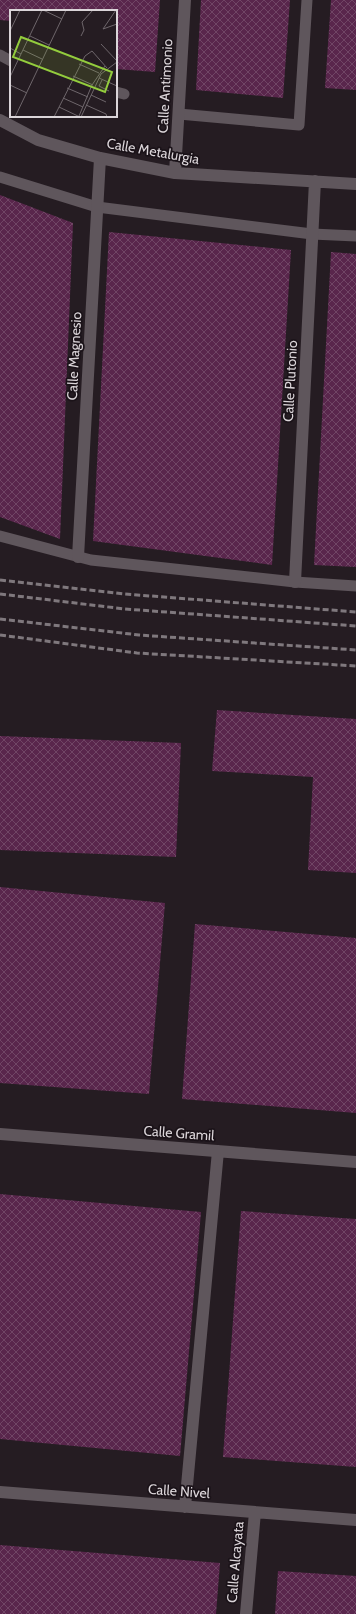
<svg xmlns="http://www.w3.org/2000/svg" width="356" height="1614" font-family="Cabin,sans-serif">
<defs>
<pattern id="building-cross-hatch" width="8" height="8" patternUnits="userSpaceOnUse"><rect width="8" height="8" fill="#59264c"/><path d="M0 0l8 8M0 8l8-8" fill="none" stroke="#704565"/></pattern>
</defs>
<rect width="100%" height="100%" fill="#251c22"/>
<path fill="url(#building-cross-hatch)" d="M0 0H160L155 72 116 69V11H11V21L0 20Z
M201 0H290L283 98 196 90Z
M331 0H356V90L325 88Z
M0 195 73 223 60 539 0 517Z
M109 232 291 250 272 565 93 541Z
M331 252 356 254V567L314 565Z
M217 710 356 719V873L308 870 313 777 212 771Z
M0 736 181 743 176 857 0 850Z
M0 887 165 903 149 1094 0 1083Z
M195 924 356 938V1113L182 1099Z
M0 1194 201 1212 180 1456 0 1439Z
M241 1211 356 1219V1467L223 1457Z
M0 1545 220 1563 216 1614H0Z
M278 1571 356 1576V1614H275Z"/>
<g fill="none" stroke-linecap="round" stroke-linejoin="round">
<path stroke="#5f565c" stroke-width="11" d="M0 55 11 61
M116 92 124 94
M179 114 299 125 307 0
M0 177 97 207 312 234 356 236
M0 536 91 560 295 582 356 586"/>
<path stroke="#5f565c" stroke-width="12" d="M0 120 38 140 100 158 175 173 356 184
M175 173 185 0
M78 557 100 158
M295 582 315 181
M0 1134 356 1162
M0 1492 356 1520
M185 1507 218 1151
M246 1614 255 1512"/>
<path stroke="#7f787d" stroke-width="3" stroke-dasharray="6 3" stroke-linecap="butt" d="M0 580 125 594 356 612
M0 594 125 609 356 626
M0 619 139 635 356 650
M0 635 137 653 356 666"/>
</g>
<g text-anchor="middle" stroke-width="3.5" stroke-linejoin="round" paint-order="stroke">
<g font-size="14" fill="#dbd5d9" stroke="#1b1319">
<text transform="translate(165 86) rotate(-87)" y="5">Calle Antimonio</text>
<text transform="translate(153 151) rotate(10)" y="5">Calle Metalurgia</text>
<text transform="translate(74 356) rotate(-87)" y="5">Calle Magnesio</text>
<text transform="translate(290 381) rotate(-87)" y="5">Calle Plutonio</text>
<text transform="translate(179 1133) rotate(4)" y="5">Calle Gramil</text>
<text transform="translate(179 1491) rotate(4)" y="5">Calle Nivel</text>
<text transform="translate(235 1562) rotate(-85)" y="5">Calle Alcayata</text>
</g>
</g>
<g transform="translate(10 10)">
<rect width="107" height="107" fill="#251c22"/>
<path fill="none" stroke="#6e666b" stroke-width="1" d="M33 0 52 9M93 19 106 0M93 19 107 14M0 21 10 0M20 26 39 35M71 26 74 20 72 12 83 0M91 34 107 51M0 38 11 44M13 40 32 49M69 54 89 63M63 66 83 75M0 67 32 0M89 68 107 76M92 70 89 76 99 81M0 75 17 83M57 78 78 87M81 85 96 92M53 88 73 97M76 95 96 104 97 107M49 97 70 107M69 106 82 75 95 56M5 107 56 0M44 107 75 46 82 41 97 58M71 107 91 64 107 52"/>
<path fill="#93cc3d" fill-opacity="0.15" stroke="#93cc3d" stroke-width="2" d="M11 27 102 62 95 82 3 47Z"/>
<rect width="107" height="107" fill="none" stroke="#dbd5d9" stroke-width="2"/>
</g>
</svg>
